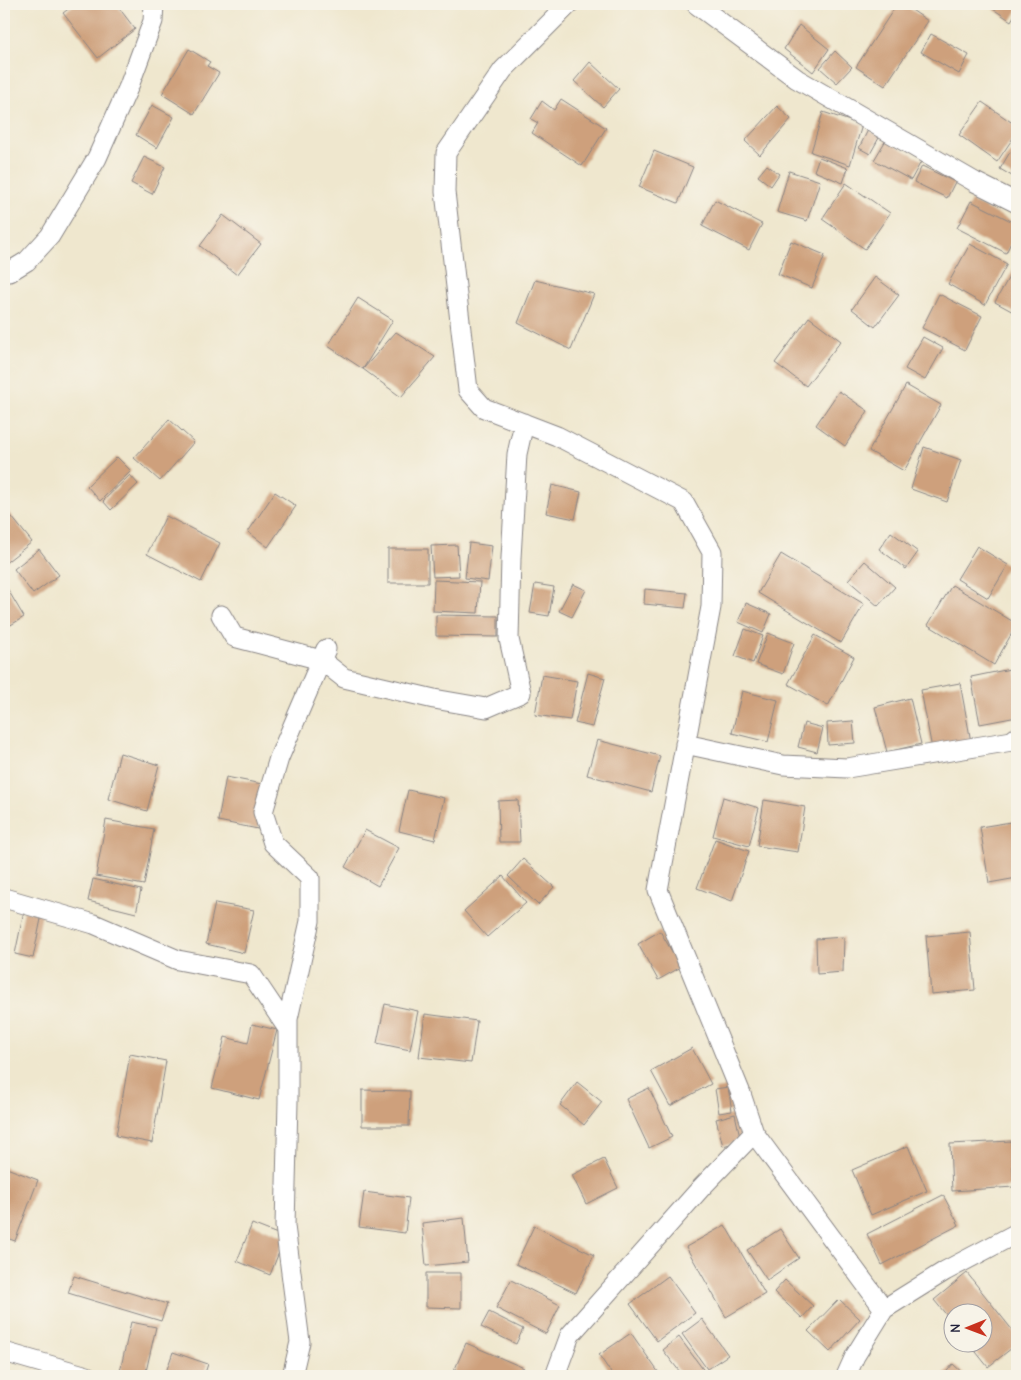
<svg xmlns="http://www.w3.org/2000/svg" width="1021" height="1380" font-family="'Comic Neue',sans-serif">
<rect width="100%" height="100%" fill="#f7f3e8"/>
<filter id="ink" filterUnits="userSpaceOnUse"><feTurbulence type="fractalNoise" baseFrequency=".02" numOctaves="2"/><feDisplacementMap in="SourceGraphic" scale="10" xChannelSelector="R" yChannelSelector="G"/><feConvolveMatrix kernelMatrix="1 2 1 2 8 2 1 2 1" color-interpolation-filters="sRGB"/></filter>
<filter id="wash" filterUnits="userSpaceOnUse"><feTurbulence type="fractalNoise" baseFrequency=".0096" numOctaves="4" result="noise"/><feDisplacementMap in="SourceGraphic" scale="20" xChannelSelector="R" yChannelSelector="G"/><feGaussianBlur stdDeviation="1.12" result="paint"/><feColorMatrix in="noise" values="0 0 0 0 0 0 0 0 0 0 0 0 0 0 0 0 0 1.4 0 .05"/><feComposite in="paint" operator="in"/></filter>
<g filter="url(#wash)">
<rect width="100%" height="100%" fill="#efe7ce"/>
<g id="blocks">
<path fill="#cea07b" d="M75 4H116L135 29 98 58 63 13Z
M897 4H903L928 21 885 86 856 67Z
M997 4H1017V11L1011 21 993 9Z
M799 25 829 49 813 72 784 49Z
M931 34 969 55 959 74 921 52Z
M189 49 210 62 207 66 219 73 194 114 162 94Z
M835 51 852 67 837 83 820 68Z
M590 62 619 89 603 107 574 81Z
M561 99 606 128 582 166 532 133 538 123 531 119 542 101 554 110Z
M982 102 1017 126V132L997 162 959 135Z
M152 105 174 117 157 148 136 135Z
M777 106 791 119 760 155 745 141Z
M823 112 862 125 850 165 811 152Z
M868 130 880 136 870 154 859 148Z
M886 140 922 160 911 180 874 160Z
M654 151 693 167 678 203 639 187Z
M1010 152 1017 156V179L1000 169Z
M144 157 165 167 152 194 131 183Z
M819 157 848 168 843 183 814 171Z
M767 165 779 174 771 186 758 176Z
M922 166 955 182 947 198 914 182Z
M789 171 820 181 807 221 777 212Z
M846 183 890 213 865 249 822 219Z
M715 200 762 224 749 250 702 226Z
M971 201 1017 224V230L1006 253 957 228Z
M223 215 261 244 237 275 200 246Z
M791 241 825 255 812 288 778 274Z
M970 244 1007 264 985 305 948 284Z
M1014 268 1017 269V314L995 302Z
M875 277 899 295 875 327 852 309Z
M535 280 594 294 571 350 518 323Z
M939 294 982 316 965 350 922 328Z
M358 298 393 320 363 369 328 346Z
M809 317 841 341 806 386 775 363Z
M396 332 435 357 401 397 363 369Z
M923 337 943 348 925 380 905 369Z
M906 385 941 405 904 471 869 451Z
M839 391 868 411 845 446 816 425Z
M169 419 194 442 160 481 134 458Z
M924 447 961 460 947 502 911 489Z
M117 457 131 471 100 501 87 486Z
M130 475 138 484 111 510 103 501Z
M552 485 581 492 575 519 546 513Z
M275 492 296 506 268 547 248 532Z
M4 507 32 542 4 564Z
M166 516 220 543 201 582 147 554Z
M891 532 918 552 906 569 879 549Z
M469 543 492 546 488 581 465 578Z
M457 545 459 576 433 577 431 546Z
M977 546 1008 565 988 598 957 579Z
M39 549 59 575 33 594 14 569Z
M388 549H428V583H388Z
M781 554 864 604 841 643 758 593Z
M865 561 895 587 878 606 848 580Z
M434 580 480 582 478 613 433 611Z
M4 583 24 617 4 629Z
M535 584 554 587 549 616 530 613Z
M573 584 586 590 572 617 559 611Z
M952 585 1017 624 994 665 928 625Z
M645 589 687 593 685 608 644 604Z
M746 603 771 614 763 633 738 622Z
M436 615 498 616V637L436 636Z
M745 629 763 636 753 663 735 656Z
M768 633 794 643 783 674 756 664Z
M815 635 854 657 828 706 788 684Z
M1015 668 1017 678V717L980 724 971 677Z
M588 673 605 678 592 727 575 723Z
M542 675 577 681 570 720 535 715Z
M960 683 971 742 932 749 921 690Z
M742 691 778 700 768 742 732 733Z
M910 698 921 744 887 752 875 707Z
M853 721 855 743 828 745 827 723Z
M804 723 823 728 817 752 798 747Z
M597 740 660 756 651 792 587 775Z
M120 753 159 765 147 811 108 799Z
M226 777 267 785 258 829 218 821Z
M408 790 444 798 435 840 399 831Z
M723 797 759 808 749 846 713 836Z
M518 800 520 842H499L498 801Z
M764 800 805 807 798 852 757 846Z
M106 820 154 829 144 885 96 876Z
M1017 821V878L989 883 980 827Z
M365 830 399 848 378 886 345 867Z
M715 839 749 851 732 901 697 888Z
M523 859 554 887 538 905 508 876Z
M503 876 526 903 487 937 464 911Z
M93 879 141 890 136 913 88 901Z
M215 903 254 910 244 953 206 944Z
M24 911 42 914 33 958 15 954Z
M660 931 681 967 658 980 638 944Z
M970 932 975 990 931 994 926 936Z
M844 937 843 972 817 974 816 939Z
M385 1004 418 1011 410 1050 377 1043Z
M425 1014 477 1021 471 1063 419 1057Z
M252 1024 277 1030 259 1100 212 1088 225 1037 248 1043Z
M692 1048 711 1084 670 1106 651 1071Z
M130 1054 166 1061 152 1143 116 1136Z
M577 1082 602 1102 584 1125 560 1105Z
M728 1087 732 1111 719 1113 715 1089Z
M649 1088 672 1137 649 1148 626 1099Z
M362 1090 410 1091 409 1126H362Z
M735 1114 741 1141 723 1146 716 1119Z
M1011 1141 1014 1187 952 1191 950 1144Z
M908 1146 927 1191 871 1215 852 1170Z
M604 1159 618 1188 586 1204 572 1175Z
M4 1167 38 1180 15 1241 4 1237Z
M364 1192 409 1198 405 1233 359 1227Z
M943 1195 959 1225 882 1265 867 1234Z
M464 1218 468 1262 426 1266 422 1223Z
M252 1224 285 1237 270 1275 237 1261Z
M725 1225 765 1294 726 1317 686 1247Z
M534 1226 594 1255 576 1293 516 1264Z
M780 1229 799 1258 767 1280 747 1250Z
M426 1273H461V1308L426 1307Z
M967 1273 1017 1336V1344L988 1367 968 1342H984V1312H954V1324L934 1300Z
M74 1276 167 1304 161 1321 68 1293Z
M668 1276 695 1313 657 1341 630 1304Z
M511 1280 560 1305 546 1334 496 1308Z
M785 1280 813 1306 802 1318 774 1292Z
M839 1299 860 1319 830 1352 808 1331Z
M489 1312 523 1329 516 1344 481 1327Z
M702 1319 728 1355 707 1369 682 1334Z
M131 1322 156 1327 145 1376H119Z
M631 1333 661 1376H613L599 1355Z
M679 1337 705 1372 699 1376H683L663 1350Z
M466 1343 524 1368 521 1376H452Z
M173 1352 208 1364 204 1376H179L166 1372Z
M953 1364 966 1376H943Z"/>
</g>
</g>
<g filter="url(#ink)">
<use href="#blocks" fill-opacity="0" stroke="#888484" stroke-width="1"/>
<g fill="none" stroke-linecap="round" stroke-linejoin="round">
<g stroke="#888484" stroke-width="21">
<path id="street" d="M696 4 797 79 975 182 1017 203
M4 272H9L27 261 50 236 97 158 129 86 153 21 154 4
M221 615 234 637 321 660 344 678 434 699 486 708 521 693 509 639 511 558 517 454 524 423
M685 744 783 765 847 768 1012 741 1017 737
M4 898 94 924 178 960 251 974 288 1029
M754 1133 884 1309
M4 1352 87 1376
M292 1376 300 1342 285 1226 288 1101V1019L310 921V878L273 843 263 812 279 758 326 649
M555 1376 570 1335 701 1188 754 1133 740 1091 658 890 711 607 712 552 684 502 557 436 484 408 468 390 445 192 446 153 503 70 569 4
M846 1376 855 1356 884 1309 945 1271 1017 1233"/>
</g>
<use href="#street" stroke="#fff" stroke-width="19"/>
</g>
</g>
<rect width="1021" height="1380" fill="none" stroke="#f7f3e8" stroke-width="20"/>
<g transform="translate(968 1328) rotate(269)"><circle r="24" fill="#f7f3e8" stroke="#a29fa3"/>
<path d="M0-4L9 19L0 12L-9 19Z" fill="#c8321e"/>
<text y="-8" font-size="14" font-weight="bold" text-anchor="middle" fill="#22223b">N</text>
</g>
</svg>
